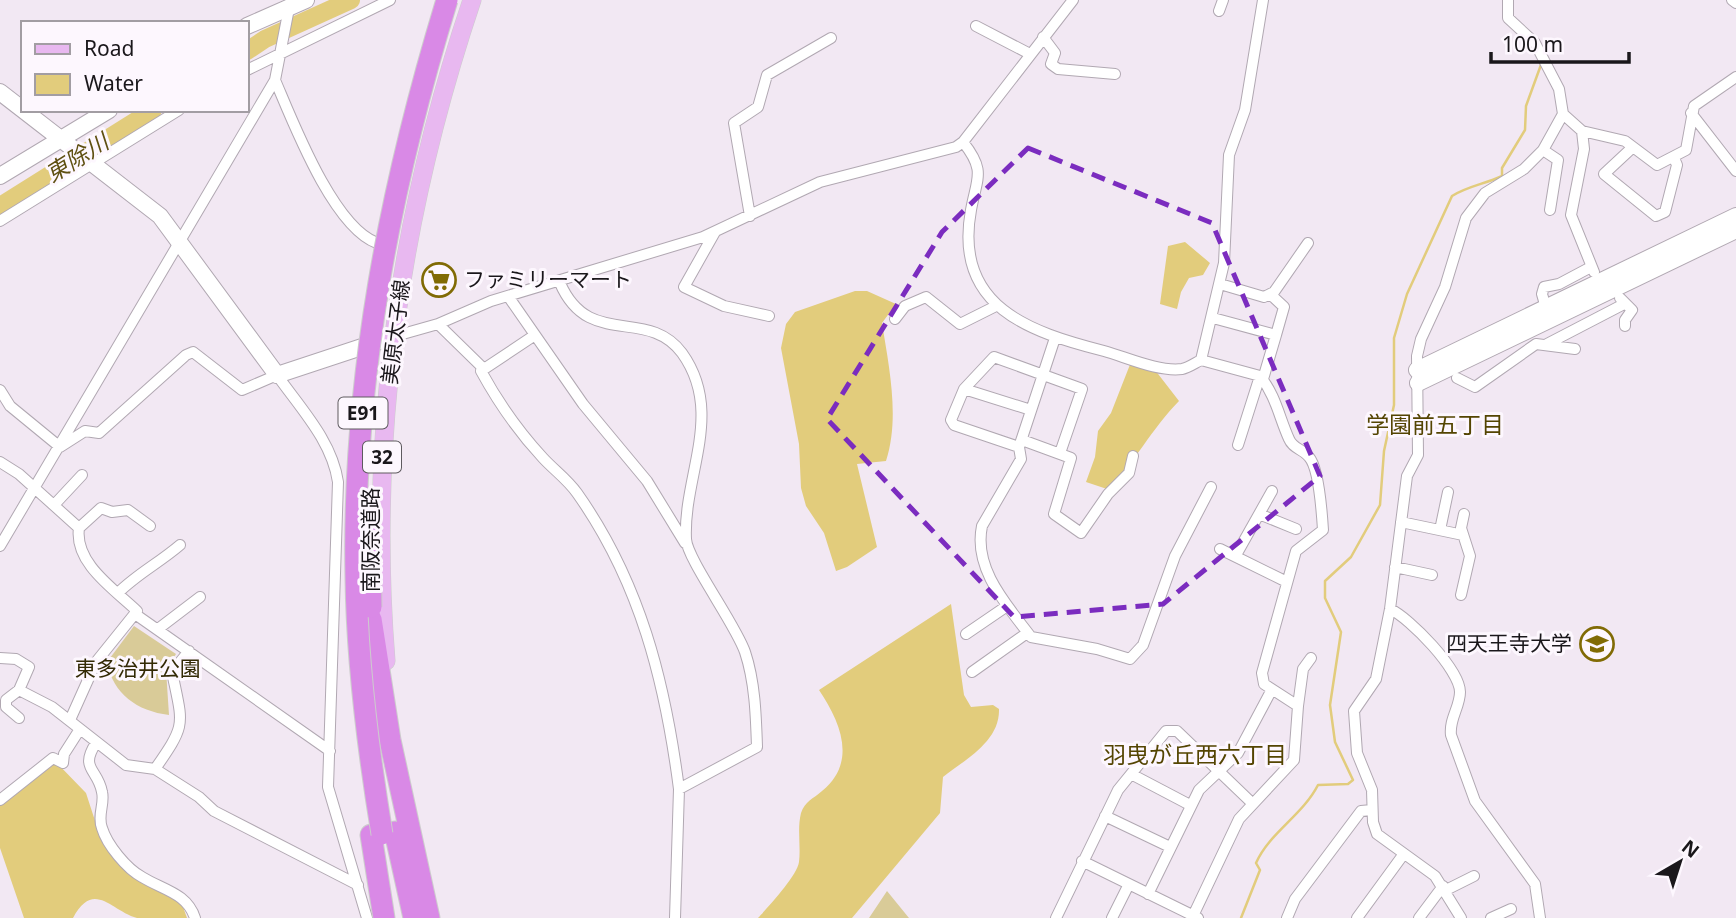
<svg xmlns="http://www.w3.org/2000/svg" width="1736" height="918" font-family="'Noto Sans','Noto Sans JP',sans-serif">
<rect width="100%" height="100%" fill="#f2e8f3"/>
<path fill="#d9cb98" d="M134 626 176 654 166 670 169 715C137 711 113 694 107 662Z
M887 891 909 918H869Z"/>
<path fill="#e2cc7c" d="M1185 242 1210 263 1203 275 1189 278 1181 292 1177 309 1160 304 1168 246Z
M855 291H867L896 304 882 323C889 367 900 418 886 461L857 464 877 547 847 567 836 571 824 533 806 506 801 488 799 444 781 348 786 324 795 312Z
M1131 362 1155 370 1179 401C1152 428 1135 463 1107 489L1086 482 1095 457 1098 431 1111 413Z
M951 604 964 695 971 707 993 705 999 709C1000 741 966 759 943 777L940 813 852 918H758C768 907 797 876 799 862 801 846 797 829 801 813 805 801 813 799 822 791 858 762 840 721 819 690Z
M54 760 86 793 98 830 139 880 182 904 187 918C172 918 152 918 137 918 111 911 94 879 73 918H24L0 848V805Z"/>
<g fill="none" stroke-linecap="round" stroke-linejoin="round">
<path stroke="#e2cc7c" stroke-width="2.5" d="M1241 918 1260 870 1256 863C1270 832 1302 816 1318 785L1348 784 1353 780 1335 742 1330 705 1341 632 1325 598V581L1351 557 1380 505 1384 451 1394 405V338L1407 294 1452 196C1468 186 1485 184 1502 176V168L1525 130 1526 106 1542 62"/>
<path stroke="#e2cc7c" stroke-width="18" d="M247 51 265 39 351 0
M0 206 153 110"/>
<g stroke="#b1a8b2" stroke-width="12">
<path id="street" d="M1732 0 1736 3
M1219 11 1223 0
M976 26 1030 54
M1043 37 1055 53 1051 64 1058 69 1115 74
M247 70 390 0
M275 80C293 122 333 227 377 243
M1691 113 1736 171
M1563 114 1582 131 1625 141 1657 165 1686 150 1694 106 1736 77
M1582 131 1584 149 1571 215 1594 272
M963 142C986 171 977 177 971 210 953 307 1030 332 1104 351 1126 357 1158 372 1182 369 1188 368 1195 363 1201 360L1260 376C1276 396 1279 417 1289 439 1293 449 1303 449 1309 457 1319 468 1322 514 1323 530L1296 551 1262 673 1264 684 1298 706 1294 760 1239 819 1192 918
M1633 147 1604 174 1656 216 1665 212 1677 165 1674 158
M1543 150 1558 160 1550 210
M750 216 734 123 758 107 767 75 831 38
M0 221 179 110
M715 232 684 287 724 306 769 316
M560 283C589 350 647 306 682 353 725 413 683 475 686 539 687 559 736 625 745 652 755 682 756 716 757 747L679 789 675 918
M1220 284 1264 297 1274 292 1308 243
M1270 294 1284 307 1276 335
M508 296 583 404 647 481 685 543
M1620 298 1632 310 1625 320V326
M1546 308 1542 294 1544 287 1559 284 1591 267
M1213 318 1276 335 1263 379
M895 319 905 306 926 297 960 324 996 306
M438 324 484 369 535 335
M392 337 438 324 491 301 703 237 820 182 956 147 963 142 1073 0
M1055 338 1019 447 1021 459 982 526C973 569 1007 605 1031 637L1097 649 1130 659 1143 645 1175 556 1211 487
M1547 344 1624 304
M1201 360 1224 263 1229 155 1245 110 1263 0
M484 369 481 371C499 404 518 431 543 458 554 470 567 479 577 493 640 582 665 681 679 789
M1457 378 1475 387 1536 344 1575 349
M964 389 1031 410
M0 390 10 406 60 447
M1022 440 1071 458 1054 514 1081 533 1108 494 1129 473 1133 456
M1238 445 1260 376
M60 447 85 431 99 433 186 355 193 352 242 390 277 375C301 409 332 441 338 482L328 787 367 918
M1019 447 954 425 951 420 964 389 994 357 1082 389 1060 453
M0 462 19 474 79 528
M54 505 82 475
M1259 514 1296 529
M1401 522 1463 535
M1440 530 1448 492
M0 546 275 80 290 3
M1220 549 1287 582
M1236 555 1272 491
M1395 567 1432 575
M118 593C137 574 159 563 180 545
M1461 595 1470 556 1461 528 1464 514
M1390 609C1410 618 1460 670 1460 692 1460 707 1449 719 1451 735L1475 801 1535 884 1540 918
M135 614 330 751
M158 629 200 597
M966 634 1007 606
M0 658 16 659 29 667 19 690
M972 672 1027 633
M1298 706 1303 669 1311 658
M19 718 6 707V700L19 690 52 707 126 765 155 769 199 797 214 811 358 885
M70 720 96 662 137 611C114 589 74 563 79 528L101 508 112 512 128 510 150 526
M96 743C79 769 98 769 102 792 105 804 97 815 102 828 107 845 127 869 142 877 163 890 187 893 195 918
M155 769C187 723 183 726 172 672L189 651
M1131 774 1190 805
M0 800 53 758 63 763 64 754 80 729
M1105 816 1170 847
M1082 861 1198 918
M1446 890 1474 876
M1148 894 1199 790 1238 753 1271 691
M1056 918 1118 790 1166 731H1177L1253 804
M1112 918 1129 884
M1287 918 1295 899 1361 811 1372 810
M1357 918 1403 855
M1419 918 1443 886
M1461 918 1435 876 1377 834 1373 822 1372 790 1357 753 1354 711 1376 679 1390 609 1407 476 1418 455 1417 356 1421 339 1445 287 1466 218 1485 193 1524 169 1543 150 1563 114 1559 89 1535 43 1508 18V0
M1491 918 1511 909"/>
</g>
<g stroke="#b1a8b2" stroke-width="18">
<path id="secondary" d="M247 26 306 0
M0 92 160 216 277 375 392 337
M0 176 109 110
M1417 370 1736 216
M1418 383 1736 230"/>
</g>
<g stroke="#cdcccd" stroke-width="19">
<path id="primary" d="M386 661C368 437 400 214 472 0"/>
</g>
<g stroke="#cdcccd" stroke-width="23">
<path id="highway" d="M371 619 390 740 429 918
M395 832 414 918
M371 835 384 918"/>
</g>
<use href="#street" stroke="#fff" stroke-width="10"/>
<use href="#secondary" stroke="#fff" stroke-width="16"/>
<use href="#primary" stroke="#e8b8f0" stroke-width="18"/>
<use href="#highway" stroke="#d989e6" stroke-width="21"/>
<g stroke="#cdcccd" stroke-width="23" stroke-linecap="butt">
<path id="highway-bridge" d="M370 538 371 607
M382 834C368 749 357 663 356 577 352 380 390 187 447 0"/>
</g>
<use href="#highway-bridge" stroke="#d989e6" stroke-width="21"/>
</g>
<path fill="none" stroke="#7b2cbf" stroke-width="5" stroke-dasharray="14 9" stroke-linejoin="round" d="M1028 148 1212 223 1320 476 1163 604 1014 617 827 419 942 232Z"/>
<defs>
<g id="supermarket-ring" transform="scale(1.75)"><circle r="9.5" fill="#fdf7fe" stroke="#816b05" stroke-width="1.5"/><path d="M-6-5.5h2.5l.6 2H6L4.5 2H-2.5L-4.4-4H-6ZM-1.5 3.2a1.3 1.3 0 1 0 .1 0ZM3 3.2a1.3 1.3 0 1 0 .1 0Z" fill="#816b05"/></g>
<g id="university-ring" transform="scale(1.75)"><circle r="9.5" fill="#fdf7fe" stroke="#816b05" stroke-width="1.5"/><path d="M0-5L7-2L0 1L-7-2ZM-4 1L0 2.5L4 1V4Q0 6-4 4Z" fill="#816b05"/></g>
</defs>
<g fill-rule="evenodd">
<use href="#supermarket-ring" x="439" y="280"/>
<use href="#university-ring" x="1597" y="644"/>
</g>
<g text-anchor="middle" stroke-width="6" stroke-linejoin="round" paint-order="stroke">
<g fill="#fdf7fe" stroke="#5e5a5f" stroke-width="2">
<rect x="338.5" y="397.5" width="49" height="31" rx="5"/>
<rect x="363" y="441.5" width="38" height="31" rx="5"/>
</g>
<g font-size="19" font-weight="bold" fill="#1a171b">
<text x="363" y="420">E91</text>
<text x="382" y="464">32</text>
</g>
<g font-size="21" fill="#1a171b" stroke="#fdf7fe" text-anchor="start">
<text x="464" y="287">ファミリーマート</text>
<text x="1572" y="651" text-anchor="end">四天王寺大学</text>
</g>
<g font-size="21" fill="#1a171b" stroke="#fdf7fe">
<text transform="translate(396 332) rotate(-83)" y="7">美原太子線</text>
<text transform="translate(371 540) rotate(-90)" y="7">南阪奈道路</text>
</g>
<g font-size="21" fill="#332a05" stroke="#fdf7fe">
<text x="138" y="676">東多治井公園</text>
</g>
<g font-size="23" font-style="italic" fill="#5f5012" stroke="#fdf7fe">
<text transform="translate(77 158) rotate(-32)" y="8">東除川</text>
</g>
<g font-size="23" fill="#544502" stroke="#fdf7fe">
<text x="1435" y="433">学園前五丁目</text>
<text x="1195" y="763">羽曳が丘西六丁目</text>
</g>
</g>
<rect x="21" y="21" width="228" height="91" fill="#fdf7fe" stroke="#a29da3" stroke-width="2"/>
<rect x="35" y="44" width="35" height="10" fill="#e8b8f0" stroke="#a29da3" stroke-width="2"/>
<text x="84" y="56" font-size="21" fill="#1a171b">Road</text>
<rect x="35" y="74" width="35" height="21" fill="#e2cc7c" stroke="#a29da3" stroke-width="2"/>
<text x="84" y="91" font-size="21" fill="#1a171b">Water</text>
<g transform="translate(1680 862) rotate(39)" stroke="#fdf7fe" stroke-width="5" paint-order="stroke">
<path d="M0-5L12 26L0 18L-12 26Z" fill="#1a171b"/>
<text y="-10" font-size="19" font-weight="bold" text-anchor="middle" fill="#1a171b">N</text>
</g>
<path d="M1491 52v10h138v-10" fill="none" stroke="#1a171b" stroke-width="3.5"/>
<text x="1502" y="52" font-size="21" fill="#1a171b" stroke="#fdf7fe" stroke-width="5" paint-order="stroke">100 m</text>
</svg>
